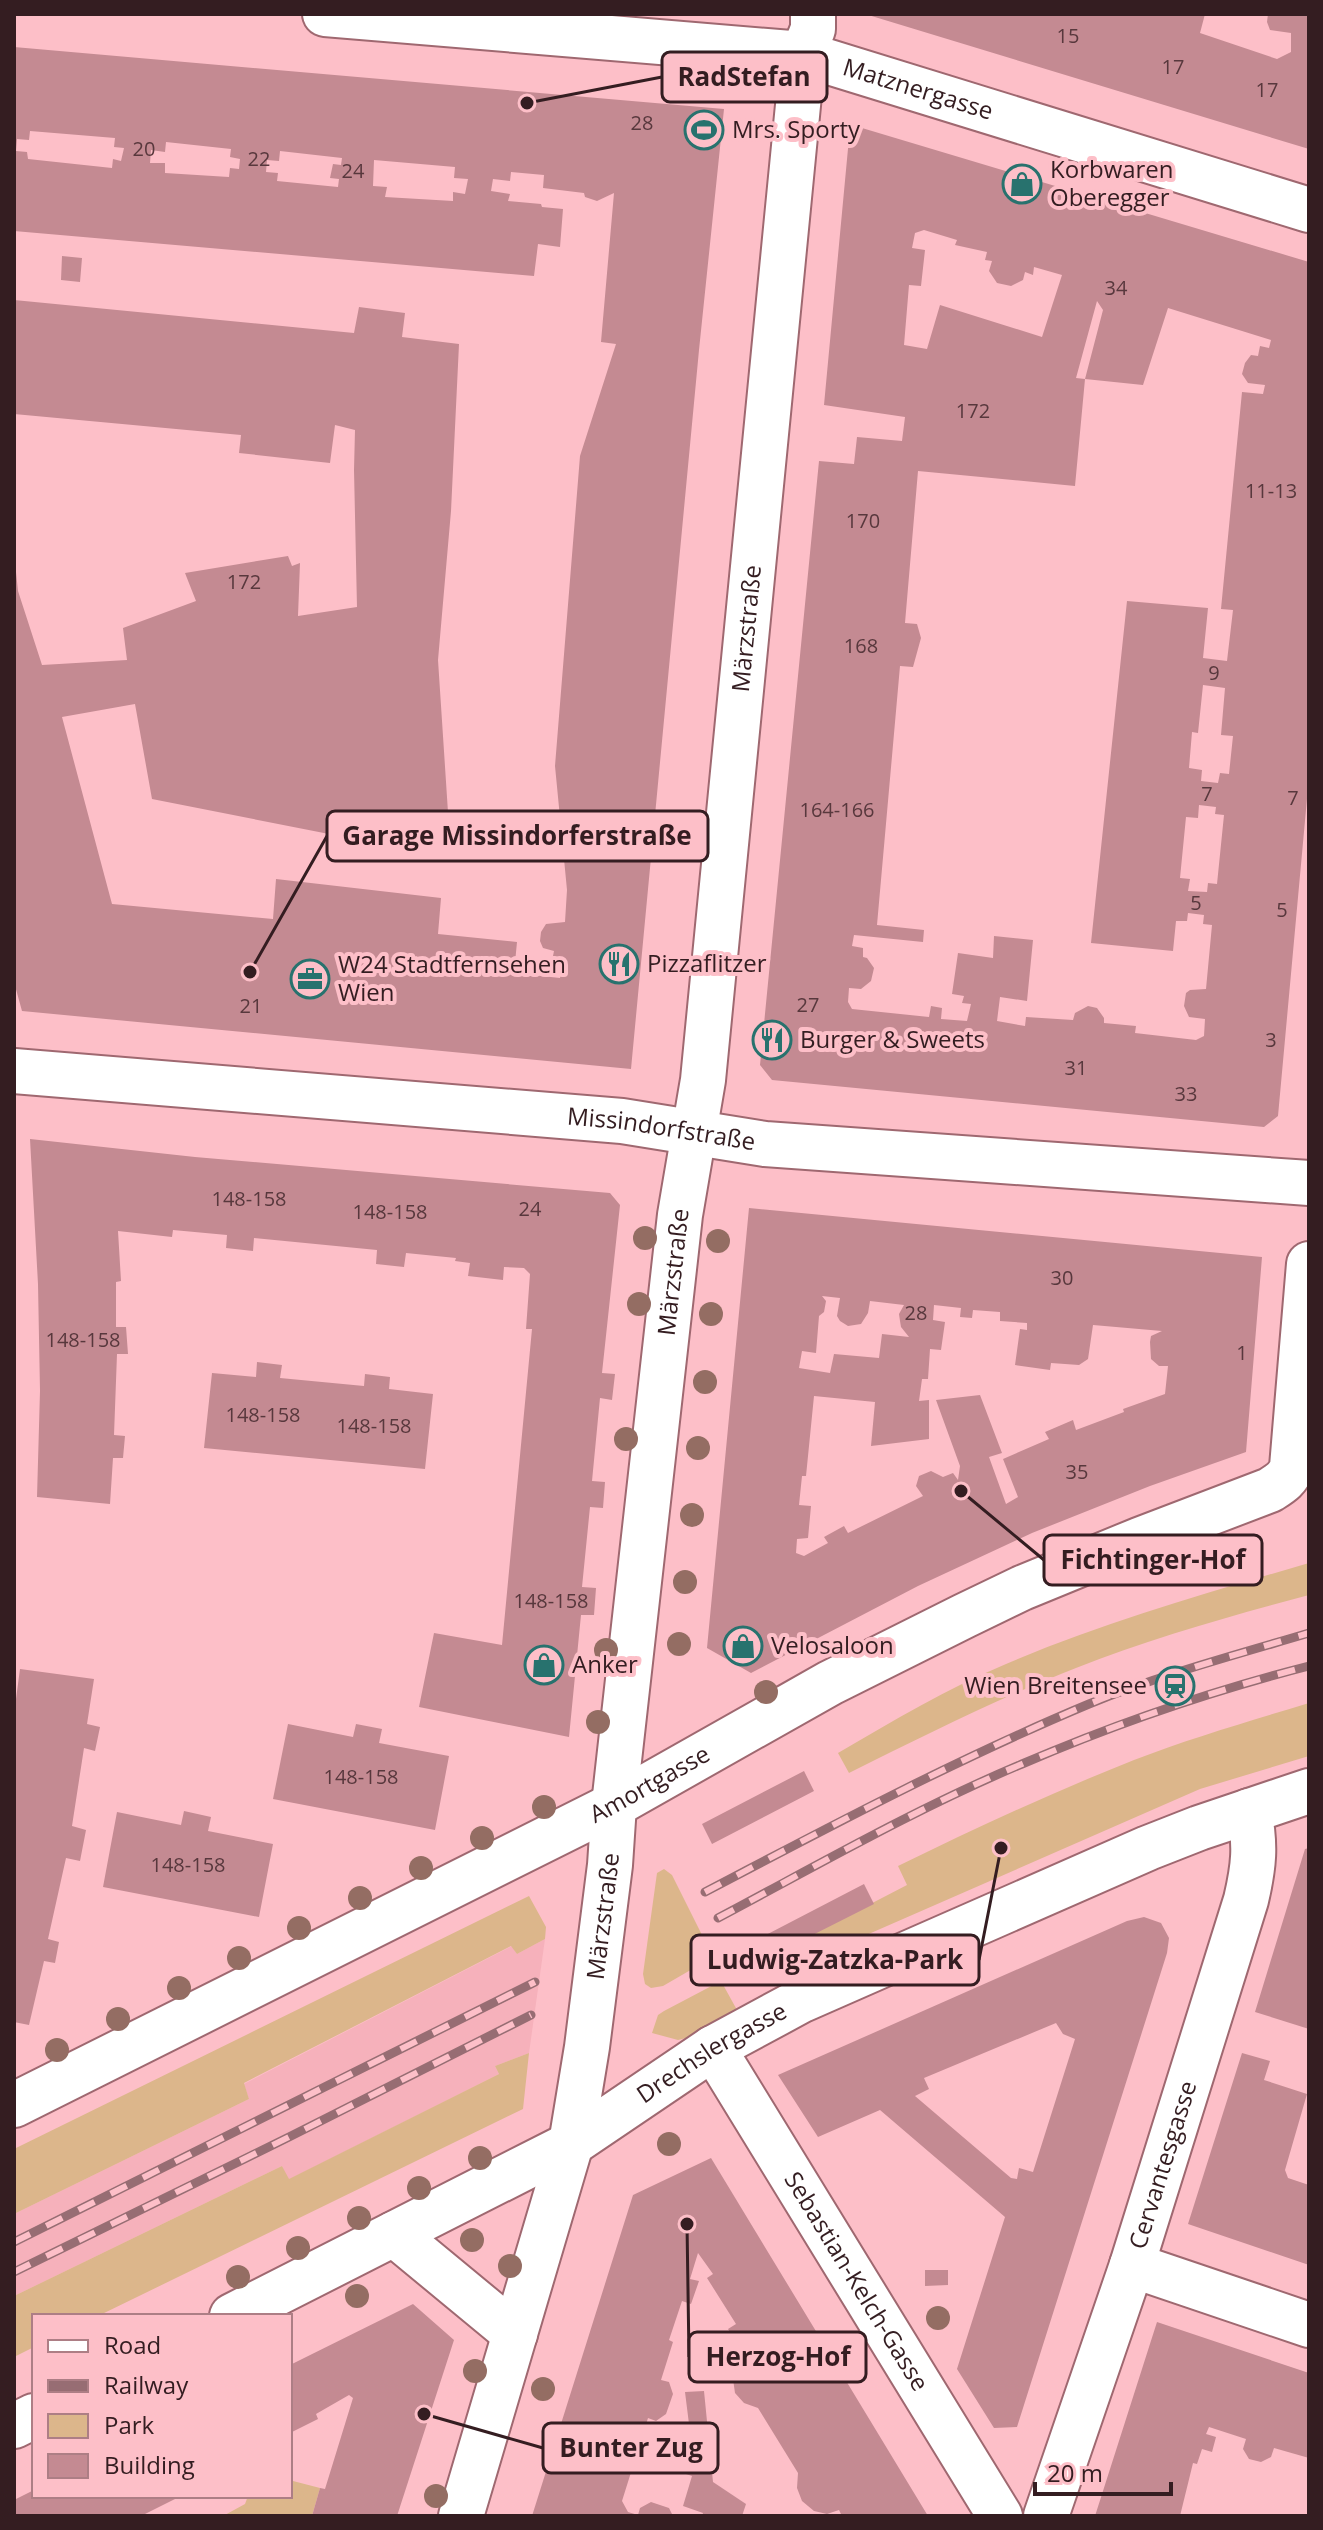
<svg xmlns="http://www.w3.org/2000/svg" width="1323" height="2530" font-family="'Open Sans',sans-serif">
<rect width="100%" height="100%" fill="#fdbfc8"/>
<path fill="#f6b1bb" d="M545 1939 529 2053 495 2066 499 2074 288 2180 282 2166 14 2296V2214L249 2099 244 2084 512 1946 517 1954Z"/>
<path fill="#dcb68b" d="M1309 1563V1595C1231 1616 1152 1638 1076 1668 999 1698 924 1736 849 1773L838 1753C893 1721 948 1688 1006 1664 1104 1622 1207 1593 1309 1563Z
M1309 1703V1756L1200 1789 784 1971 781 1967 761 1976 747 1968 907 1885 898 1866C976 1828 1053 1792 1134 1760 1191 1738 1250 1721 1309 1703Z
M664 1869 672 1875 713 1957 663 1986 651 1988 645 1984 643 1974 657 1873Z
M529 1896 546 1927 545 1939 517 1954 511 1946 244 2083 249 2099 14 2214V2149Z
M721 1981 737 2010 686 2038 678 2040 652 2033 658 2015 664 2011Z
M529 2053 523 2109 98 2316H34V2347L14 2357V2296L282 2166 289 2179 499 2074 495 2066Z
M290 2475 293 2481 320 2488 312 2516H223L245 2504 248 2496H290Z"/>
<path fill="#c48a92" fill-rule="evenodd" d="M865 14H1205L1200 33 1277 59 1291 52V33L1270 30 1267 22 1268 14H1309V149Z
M14 47 724 109 699 350 631 1069 22 1011 14 982V572H16L18 591 42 665 127 660 123 628 196 601 185 573 288 556 292 566 300 563 298 616 357 607 354 470 355 430 335 425 330 463 239 453 241 435 14 414V300L354 333 359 307 405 313 402 337 459 344 451 511 438 660 451 858 152 799 135 704 62 717 112 904 273 919 276 879 441 898 438 934 517 942 514 973 560 978 563 963 552 961 554 951 543 948 540 941 541 932 546 924 565 922 567 890 555 766 580 456 616 344 601 342 614 193 597 201 585 197 584 193 543 188 544 175 511 172 510 181 493 179 491 191 510 194 508 201 541 204 542 207 563 209 560 247 538 244 534 276 14 231ZM30 131 115 138 114 147 124 148 121 161 113 159 112 168 28 159 27 152 16 151 17 139 29 140ZM166 142 231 149 230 157 240 159 239 169 230 168 229 177 165 173V163H150L151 150 165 152ZM280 151 342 158 341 165 333 164 330 178 339 179 338 187 277 181 278 173 266 172 267 160 279 161ZM374 160 455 167 454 178 468 179 465 194 453 192V201L385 197 387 187 373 186Z
M862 128 1309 262V777L1278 1116 1264 1127 772 1080 760 1065 819 461 854 464 857 437 902 441 905 417 824 405 849 138ZM924 230 957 240 955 245 987 252 985 260 992 261 989 271 997 283 1011 286 1023 280 1025 272 1033 275 1034 267 1062 275 1042 337 940 305 927 349 904 345 909 285 921 286 925 250 912 248 915 233ZM1097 301 1103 310 1085 379 1143 385 1168 308 1271 340 1269 348 1260 346 1258 356 1251 355 1245 363 1242 374 1248 383 1265 385 1263 394 1242 392 1221 609 1233 610 1227 661 1203 658 1208 608 1127 601 1091 943 1173 951 1176 921H1187L1188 913 1204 915 1203 924 1212 925 1206 989 1190 990 1186 993 1184 1006 1189 1017 1205 1019 1204 1036 1196 1040 1135 1033 1136 1026 1104 1023V1018L1097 1008 1088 1006 1075 1013 1073 1020 1026 1017 1025 1026 997 1021 1000 997 1027 1001 1033 940 994 936 993 958 958 953 952 994 964 996 962 1003 971 1004 967 1021 941 1019 942 1008 931 1006 929 1017 852 1009 848 1002 849 988 861 989 871 981 874 968 867 958 863 957V948L852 946 854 935 923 942 924 930 877 925 900 666 913 667 921 638 917 624 905 623 918 471 1075 486 1085 379 1076 378ZM1203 685 1225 688 1221 735 1233 736 1229 774 1220 773 1218 783 1201 781 1202 770 1189 768 1192 732 1198 733ZM1199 805 1216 807 1215 814 1224 815 1217 884 1208 883 1207 892 1188 891 1190 879 1180 878 1186 817 1198 818Z
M62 256 82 258 80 282 61 280Z
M30 1139 195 1157 610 1193 620 1205 602 1373 615 1374 612 1400 600 1398 592 1481 605 1482 603 1508 590 1507 582 1587 596 1588 594 1615H581L569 1737 419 1707 434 1633 502 1645 532 1329H526L530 1274 524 1268 504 1267 503 1280 468 1276 470 1263 455 1261 456 1258 406 1253 404 1267 376 1264 377 1250 254 1238 253 1251 226 1248 227 1235 173 1230 172 1237 118 1231 121 1281 116 1282V1327H126L128 1354H117L114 1435 125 1436 123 1458H113L110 1504 37 1497 40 1391 38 1284Z
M749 1208 1262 1257 1246 1452 1150 1486 1032 1533 918 1586 751 1673 707 1648ZM822 1296 840 1298 837 1316 840 1321 848 1326 861 1324 868 1313 870 1301 904 1305 899 1314 900 1321 901 1327 909 1337 882 1334 879 1358 834 1354 830 1373 799 1368 802 1351 816 1353 819 1316 824 1312 826 1301ZM934 1305 961 1308 960 1317 972 1318 973 1310 1000 1312V1321L1027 1323V1330L1020 1329 1015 1365 1050 1370 1051 1363 1079 1365 1088 1359 1093 1325 1162 1331 1151 1336 1150 1342 1151 1359 1159 1366H1168L1165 1394 1123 1409 1124 1412 1076 1430 1073 1420 1045 1432 1049 1439 1003 1459 1018 1497 1006 1504 989 1457 1002 1453 980 1395 936 1400 960 1466 958 1480 953 1473 943 1477 931 1471 919 1476 916 1486 923 1496 848 1533 844 1526 824 1537 828 1543 804 1556 796 1553 797 1539 808 1538 811 1506 799 1505 802 1476H806L814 1396 875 1402 871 1446 929 1439V1400L919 1401 922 1379H928L930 1349 941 1350 945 1322 933 1320Z
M257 1362 282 1365 280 1378 364 1386 365 1374 390 1377 389 1389 433 1394 425 1469 204 1448 212 1373 256 1377Z
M20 1669 94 1679 87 1724 100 1727 95 1751 84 1748 72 1826 86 1830 80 1861 66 1858 48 1939 59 1942 55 1963 44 1961 29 2025 14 2022V1714Z
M288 1724 353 1737 356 1724 382 1729 379 1743 449 1756 435 1830 273 1799Z
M804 1771 814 1791 712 1844 702 1824Z
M184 1811 211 1817 208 1831 273 1844 259 1917 103 1887 117 1812 181 1825Z
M1309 1848V2029L1255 2012 1305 1849Z
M864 1884 874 1904 771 1956 762 1937Z
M1144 1917 1161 1923 1169 1938 1167 1953 1017 2427 994 2428 957 2369 1005 2217 880 2110 818 2137 778 2075 1127 1921ZM1056 2023 1063 2034 1075 2039 1033 2172 1019 2168 1017 2179 1011 2178 915 2096 929 2089 924 2078Z
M1242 2053 1270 2061 1264 2080 1307 2094 1285 2170 1288 2178 1309 2185V2265L1188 2224Z
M711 2158 791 2290 928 2516H842L839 2510 827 2514 814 2511 802 2501 797 2488 798 2473 758 2408 744 2403 735 2393 733 2379 736 2366 745 2356 728 2329 736 2324 707 2278 713 2274 698 2253 690 2279 699 2281 691 2304 682 2301 669 2340 673 2342 661 2380 669 2382 673 2394 666 2414 656 2421 648 2418 622 2501 628 2512 638 2515 640 2508 651 2502 669 2508 673 2516H532L633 2195Z
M925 2270H948V2285L925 2286Z
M413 2304 454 2340 397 2516H312L320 2488 325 2489 353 2398 349 2395 316 2414 318 2419 290 2433V2365Z
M1157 2322 1309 2373V2458L1274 2448 1271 2457 1261 2462 1249 2459 1243 2449 1246 2439 1209 2427 1206 2434 1216 2437 1212 2452 1202 2449 1197 2464 1193 2463 1180 2516H1095Z
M704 2391 713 2482 746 2504 742 2516H702L703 2513 683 2506 692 2476 662 2466 667 2449 693 2456 685 2392Z
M34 2490V2496H181L141 2516H14V2500Z"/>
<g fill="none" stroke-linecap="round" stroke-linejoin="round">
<g stroke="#9f6870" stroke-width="48">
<g id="minor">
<path id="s1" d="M325 14 803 54 1309 210"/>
<path id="s2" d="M14 1071 622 1121 765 1144 1309 1183"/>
<path id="s3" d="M713 2048 1000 2516"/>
<path id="s4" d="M14 2105 614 1805 830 1683 964 1616 1022 1588 1139 1540 1270 1490C1281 1483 1288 1479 1292 1467L1309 1264"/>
<path d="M394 2234 515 2334"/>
<path d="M1132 2265 1309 2325"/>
<path id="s5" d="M232 2316 571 2144 713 2048 802 2000 1148 1848 1199 1828 1309 1791"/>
<path d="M14 2426 34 2416"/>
<path id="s6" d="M461 2516 571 2144 587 2047 610 1865 614 1805 680 1215 703 1080 803 54 813 29V14"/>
<path id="s7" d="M1046 2516 1132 2265 1246 1900C1254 1866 1256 1845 1249 1811"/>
</g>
</g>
<use href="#minor" stroke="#fff" stroke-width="44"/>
<g stroke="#976d73" stroke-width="9">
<path id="rail" d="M705 1892C831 1826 957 1759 1089 1704 1160 1675 1235 1655 1309 1633
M718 1918C818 1865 917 1808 1022 1764 1115 1724 1211 1691 1309 1666
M14 2242 535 1982
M14 2272 289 2137 531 2015"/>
</g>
<use href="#rail" stroke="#fdbfc8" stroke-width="6" stroke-dasharray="18" stroke-linecap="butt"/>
</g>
<g fill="#946d63">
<circle cx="645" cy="1238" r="12"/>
<circle cx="718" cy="1241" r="12"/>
<circle cx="639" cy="1304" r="12"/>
<circle cx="711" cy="1314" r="12"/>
<circle cx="705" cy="1382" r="12"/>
<circle cx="626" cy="1439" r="12"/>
<circle cx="698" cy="1448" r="12"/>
<circle cx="692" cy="1515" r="12"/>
<circle cx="685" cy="1582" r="12"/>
<circle cx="679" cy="1644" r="12"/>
<circle cx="606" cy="1650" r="12"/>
<circle cx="766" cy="1692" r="12"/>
<circle cx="598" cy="1722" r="12"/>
<circle cx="544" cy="1807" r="12"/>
<circle cx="482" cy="1838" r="12"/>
<circle cx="421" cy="1868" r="12"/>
<circle cx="360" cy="1898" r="12"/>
<circle cx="299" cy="1928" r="12"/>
<circle cx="239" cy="1958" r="12"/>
<circle cx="179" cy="1988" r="12"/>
<circle cx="118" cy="2019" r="12"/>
<circle cx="57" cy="2050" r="12"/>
<circle cx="669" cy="2144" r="12"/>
<circle cx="480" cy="2158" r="12"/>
<circle cx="419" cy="2188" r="12"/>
<circle cx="359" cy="2218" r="12"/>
<circle cx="472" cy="2240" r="12"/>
<circle cx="298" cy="2248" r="12"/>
<circle cx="510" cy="2266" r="12"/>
<circle cx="238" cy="2277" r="12"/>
<circle cx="357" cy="2296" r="12"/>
<circle cx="938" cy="2318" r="12"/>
<circle cx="475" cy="2371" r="12"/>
<circle cx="543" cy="2389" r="12"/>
<circle cx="436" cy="2496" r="12"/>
</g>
<defs>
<g id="stadium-ring" transform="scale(2)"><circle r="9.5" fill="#fdbfc8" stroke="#28726e" stroke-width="1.5"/><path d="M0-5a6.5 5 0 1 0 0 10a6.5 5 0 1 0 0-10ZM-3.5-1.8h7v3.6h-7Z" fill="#28726e"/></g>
<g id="shop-ring" transform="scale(2)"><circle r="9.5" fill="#fdbfc8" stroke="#28726e" stroke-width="1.5"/><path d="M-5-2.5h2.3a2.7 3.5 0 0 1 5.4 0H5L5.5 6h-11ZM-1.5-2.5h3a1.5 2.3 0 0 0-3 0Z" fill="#28726e"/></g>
<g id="restaurant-ring" transform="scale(2)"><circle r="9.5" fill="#fdbfc8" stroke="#28726e" stroke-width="1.5"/><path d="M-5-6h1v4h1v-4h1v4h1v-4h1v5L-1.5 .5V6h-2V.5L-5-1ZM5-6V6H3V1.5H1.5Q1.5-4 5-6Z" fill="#28726e"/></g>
<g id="office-ring" transform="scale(2)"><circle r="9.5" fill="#fdbfc8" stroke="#28726e" stroke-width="1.5"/><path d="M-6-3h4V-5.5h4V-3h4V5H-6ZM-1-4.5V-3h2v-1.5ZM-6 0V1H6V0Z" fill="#28726e"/></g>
<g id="station-ring" transform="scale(2)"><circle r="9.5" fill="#fdbfc8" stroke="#28726e" stroke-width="1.5"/><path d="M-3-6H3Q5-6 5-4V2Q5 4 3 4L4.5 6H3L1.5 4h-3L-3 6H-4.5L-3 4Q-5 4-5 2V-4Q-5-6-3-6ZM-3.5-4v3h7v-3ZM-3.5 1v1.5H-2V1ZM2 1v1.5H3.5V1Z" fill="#28726e"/></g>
</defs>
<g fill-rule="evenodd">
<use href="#stadium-ring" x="704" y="130"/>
<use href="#shop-ring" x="1022" y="184"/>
<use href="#restaurant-ring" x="619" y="964"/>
<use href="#office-ring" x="310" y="979"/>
<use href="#restaurant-ring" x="772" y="1040"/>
<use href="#shop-ring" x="743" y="1646"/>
<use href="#shop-ring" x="544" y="1665"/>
<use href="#station-ring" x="1175" y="1686"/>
</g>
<g text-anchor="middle" stroke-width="8" stroke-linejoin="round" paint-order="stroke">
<g font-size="20" fill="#58383d">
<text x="1068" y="43">15</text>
<text x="1173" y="74">17</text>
<text x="1267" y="97">17</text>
<text x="642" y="130">28</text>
<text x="144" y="156">20</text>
<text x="259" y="166">22</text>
<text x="353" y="178">24</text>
<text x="1116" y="295">34</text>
<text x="973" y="418">172</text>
<text x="1271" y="498">11-13</text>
<text x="863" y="528">170</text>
<text x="244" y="589">172</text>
<text x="861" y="653">168</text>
<text x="1214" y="680">9</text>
<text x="1207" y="801">7</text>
<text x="1293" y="805">7</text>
<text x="837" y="817">164-166</text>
<text x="1196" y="910">5</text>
<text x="1282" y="917">5</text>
<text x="808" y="1012">27</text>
<text x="251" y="1013">21</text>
<text x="1271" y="1047">3</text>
<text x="1076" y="1075">31</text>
<text x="1186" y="1101">33</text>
<text x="249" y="1206">148-158</text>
<text x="530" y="1216">24</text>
<text x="390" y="1219">148-158</text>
<text x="1062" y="1285">30</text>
<text x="916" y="1320">28</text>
<text x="83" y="1347">148-158</text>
<text x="1242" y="1360">1</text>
<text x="263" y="1422">148-158</text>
<text x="374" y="1433">148-158</text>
<text x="1077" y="1479">35</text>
<text x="551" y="1608">148-158</text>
<text x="361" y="1784">148-158</text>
<text x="188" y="1872">148-158</text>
</g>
<g font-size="24" fill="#341d21" stroke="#fdbfc8">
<text dy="8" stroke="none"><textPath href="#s1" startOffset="600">Matznergasse</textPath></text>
<text dy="8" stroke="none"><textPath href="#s6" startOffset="1914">Märzstraße</textPath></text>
<text dy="8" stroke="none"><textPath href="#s2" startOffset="650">Missindorfstraße</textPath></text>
<text dy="8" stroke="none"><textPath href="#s6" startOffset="1266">Märzstraße</textPath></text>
<text dy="8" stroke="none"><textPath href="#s4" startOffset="712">Amortgasse</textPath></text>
<text dy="8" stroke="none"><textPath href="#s6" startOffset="618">Märzstraße</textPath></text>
<text dy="8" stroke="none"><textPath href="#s5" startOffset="548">Drechslergasse</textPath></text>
<text dy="8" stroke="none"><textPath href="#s7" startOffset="370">Cervantesgasse</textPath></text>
<text dy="8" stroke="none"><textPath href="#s3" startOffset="274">Sebastian-Kelch-Gasse</textPath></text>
</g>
<g font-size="24" fill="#341d21" stroke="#fdbfc8" text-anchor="start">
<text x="732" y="138">Mrs. Sporty</text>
<text x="1050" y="178">Korbwaren<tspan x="1050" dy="28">Oberegger</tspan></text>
<text x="647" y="972">Pizzaflitzer</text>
<text x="338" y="973">W24 Stadtfernsehen<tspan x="338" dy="28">Wien</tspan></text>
<text x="800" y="1048">Burger &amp; Sweets</text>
<text x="771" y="1654">Velosaloon</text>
<text x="572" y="1673">Anker</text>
<text x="1147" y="1694" text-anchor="end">Wien Breitensee</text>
</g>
</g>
<path fill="none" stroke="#341d21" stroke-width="3" d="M527 103L662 77M250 972L327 836M961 1491L1044 1560M1001 1848L979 1960M687 2224L689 2357M424 2414L543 2448"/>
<g fill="#341d21" stroke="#fdbfc8" stroke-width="3">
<circle cx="527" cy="103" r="8"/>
<circle cx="250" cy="972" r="8"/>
<circle cx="961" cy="1491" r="8"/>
<circle cx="1001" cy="1848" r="8"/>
<circle cx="687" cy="2224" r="8"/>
<circle cx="424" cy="2414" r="8"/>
</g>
<g fill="#fdbfc8" stroke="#341d21" stroke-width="3">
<rect x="662" y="52" width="165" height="50" rx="8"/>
<rect x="327" y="811" width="381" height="50" rx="8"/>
<rect x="1044" y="1535" width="218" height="50" rx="8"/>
<rect x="691" y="1935" width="288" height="50" rx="8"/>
<rect x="689" y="2332" width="177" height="50" rx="8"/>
<rect x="543" y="2423" width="175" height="50" rx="8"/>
</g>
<g font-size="26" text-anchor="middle" font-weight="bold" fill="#341d21">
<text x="744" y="86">RadStefan</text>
<text x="517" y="845">Garage Missindorferstraße</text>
<text x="1153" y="1569">Fichtinger-Hof</text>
<text x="835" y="1969">Ludwig-Zatzka-Park</text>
<text x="778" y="2366">Herzog-Hof</text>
<text x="631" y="2457">Bunter Zug</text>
</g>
<rect width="1323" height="2530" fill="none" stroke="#341d21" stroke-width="32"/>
<rect x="32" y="2314" width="260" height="184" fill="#fdbfc8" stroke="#ad7e85" stroke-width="2"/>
<rect x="48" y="2340" width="40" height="12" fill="#ffffff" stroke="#ad7e85" stroke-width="2"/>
<text x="104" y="2354" font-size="24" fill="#341d21">Road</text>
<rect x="48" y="2380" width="40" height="12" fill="#976d73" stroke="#ad7e85" stroke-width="2"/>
<text x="104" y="2394" font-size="24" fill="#341d21">Railway</text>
<rect x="48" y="2414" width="40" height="24" fill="#dcb68b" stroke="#ad7e85" stroke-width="2"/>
<text x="104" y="2434" font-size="24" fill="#341d21">Park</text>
<rect x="48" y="2454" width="40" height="24" fill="#c48a92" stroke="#ad7e85" stroke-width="2"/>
<text x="104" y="2474" font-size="24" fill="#341d21">Building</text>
<path d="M1035 2482v12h136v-12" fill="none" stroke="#341d21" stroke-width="4"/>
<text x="1047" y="2482" font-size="24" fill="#341d21" stroke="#fdbfc8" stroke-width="6" paint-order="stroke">20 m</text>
</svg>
